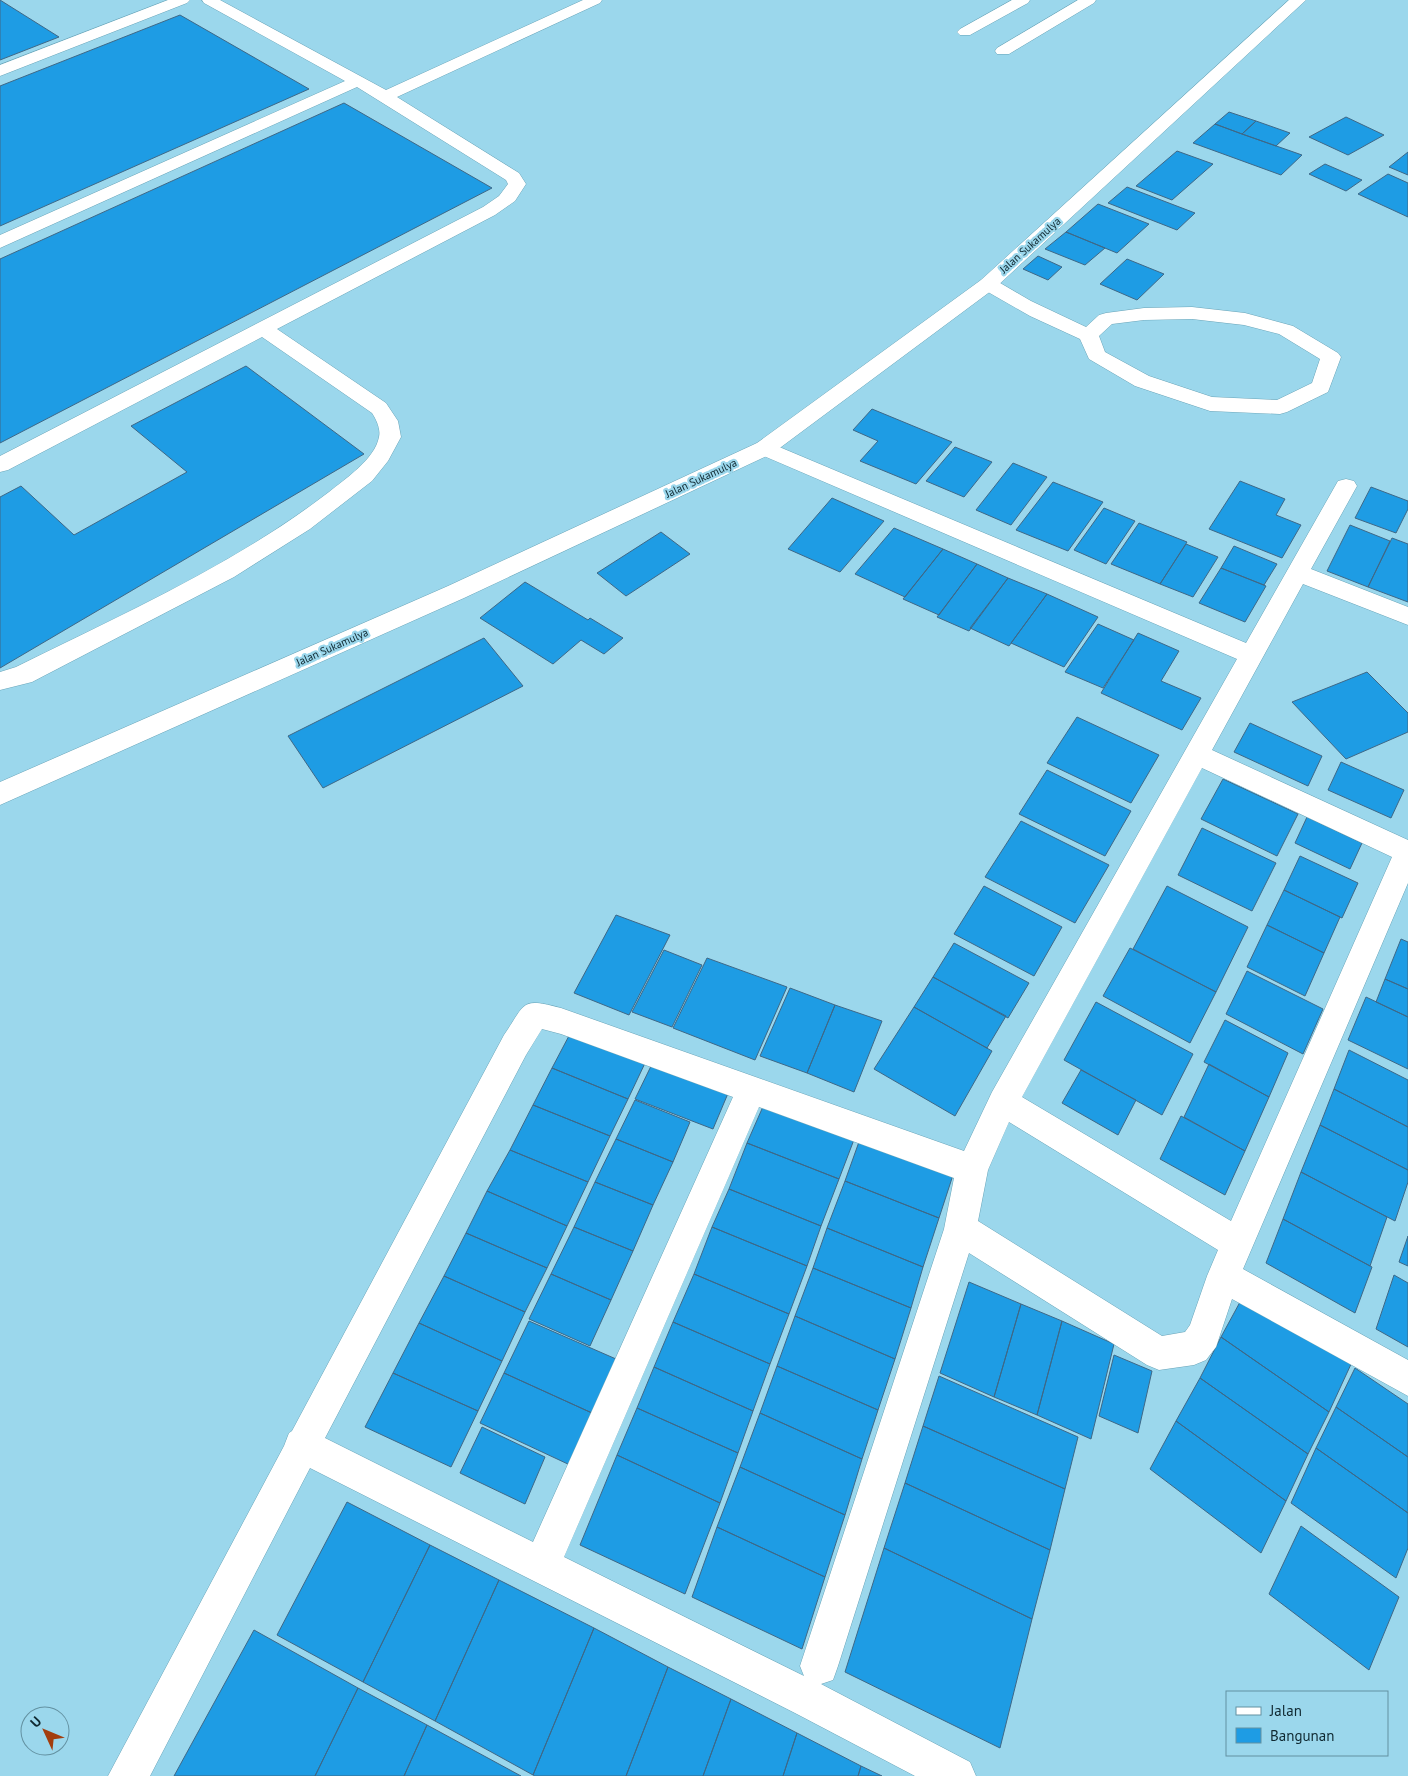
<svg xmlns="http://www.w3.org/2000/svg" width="1408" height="1776" font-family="'PT Sans',sans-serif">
<rect width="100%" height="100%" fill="#9bd7ec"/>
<path fill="#1e9ce4" stroke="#3e6887" d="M0 0 59 37 0 60Z
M180 15 309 89 0 226V86Z
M344 103 492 188 0 443V259Z
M1229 112 1256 121 1242 134 1215 124Z
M1346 117 1384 135 1348 155 1309 137Z
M1256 121 1290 133 1276 146 1242 134Z
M1215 124 1242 134 1302 155 1281 175 1193 143Z
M1177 151 1213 164 1172 200 1136 186Z
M1408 152V175L1389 167Z
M1325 164 1362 180 1346 191 1309 174Z
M1388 174 1408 183V217L1358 194Z
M1127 187 1195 213 1177 230 1108 203Z
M1098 204 1149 224 1117 253 1066 232Z
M1066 232 1105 248 1085 265 1045 249Z
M1038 256 1062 267 1048 280 1023 269Z
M1127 259 1164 274 1137 300 1100 284Z
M246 366 364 454 0 668V497L21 486 74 535 187 472 131 426Z
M872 409 952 442 916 484 860 461 878 441 853 430Z
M955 447 992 462 964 497 926 481Z
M1013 463 1047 477 1011 525 976 510Z
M1240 481 1285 499 1276 515 1301 525 1282 558 1209 529Z
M1053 482 1103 502 1068 551 1016 530Z
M1371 487 1408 501V509L1396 533 1355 518Z
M832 498 884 521 840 572 788 549Z
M1104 508 1135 521 1106 564 1074 550Z
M1139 523 1187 542 1160 584 1111 564Z
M1350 525 1390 541 1368 587 1327 571Z
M894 528 943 549 905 597 855 574Z
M661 532 690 554 626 596 597 573Z
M1392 538 1408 544V602L1368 587Z
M1186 544 1218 557 1193 597 1160 584Z
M1234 546 1277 564 1264 585 1221 568Z
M943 549 977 564 939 615 903 599Z
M977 564 1008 578 969 631 937 617Z
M1221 568 1266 586 1245 622 1199 603Z
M1008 578 1047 594 1009 646 970 628Z
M525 582 588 620 590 618 623 638 604 654 581 640 553 664 480 618Z
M1047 594 1098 617 1064 667 1011 643Z
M1098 624 1134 640 1103 688 1065 672Z
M1138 633 1179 651 1161 681 1201 698 1182 730 1101 693Z
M484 638 523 686 323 788 288 736Z
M1367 672 1408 713V732L1346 759 1292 702Z
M1077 717 1159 755 1131 803 1047 763Z
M1250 723 1322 756 1308 786 1234 752Z
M1341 762 1404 790 1391 818 1328 790Z
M1047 770 1131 811 1105 856 1019 814Z
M1223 779 1298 814 1277 856 1201 819Z
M1307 817 1362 843 1350 869 1295 843Z
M1021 821 1109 865 1075 923 985 877Z
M1202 828 1276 863 1252 911 1178 875Z
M1300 856 1358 883 1342 918 1284 890Z
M984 886 1062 927 1034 976 954 934Z
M1167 886 1248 927 1216 992 1133 949Z
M1284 890 1340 917 1324 953 1267 925Z
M616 915 670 935 629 1015 574 993Z
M1267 925 1324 953 1305 996 1247 967Z
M1401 939 1408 942V989L1385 979Z
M954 943 1029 983 1008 1018 933 977Z
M1130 948 1216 992 1190 1043 1103 996Z
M664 950 702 965 672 1027 632 1012Z
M707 958 787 987 755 1060 673 1028Z
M1247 971 1323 1009 1303 1054 1226 1014Z
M933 977 1006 1016 987 1048 914 1007Z
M1385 979 1408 989V1017L1376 1002Z
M790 988 835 1005 807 1073 760 1056Z
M1366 997 1408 1017V1069L1348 1040Z
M1096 1002 1193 1054 1162 1115 1064 1060Z
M835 1005 882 1021 854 1092 807 1073Z
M914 1007 992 1051 955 1116 874 1069Z
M1225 1020 1288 1053 1269 1097 1204 1062Z
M571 1032 646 1061 628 1099 552 1068Z
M1349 1050 1408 1080V1127L1334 1089Z
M653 1062 729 1091 713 1129 635 1099Z
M1209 1064 1269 1097 1245 1151 1184 1117Z
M552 1068 628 1099 610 1136 533 1105Z
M1081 1070 1136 1100 1118 1135 1062 1103Z
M1334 1089 1408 1127V1170L1320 1125Z
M635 1100 690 1122 673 1162 616 1139Z
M765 1102 855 1137 839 1179 747 1143Z
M533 1105 610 1136 588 1182 510 1150Z
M1181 1116 1245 1151 1225 1195 1160 1159Z
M1320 1125 1408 1170V1182L1395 1221 1301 1172Z
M616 1139 673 1162 653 1205 595 1182Z
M860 1139 953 1175 939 1218 845 1181Z
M747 1143 839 1179 821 1226 729 1189Z
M510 1150 588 1182 567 1226 487 1191Z
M1301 1172 1387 1217 1370 1266 1283 1219Z
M845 1181 939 1218 923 1267 827 1228Z
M595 1182 653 1205 633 1251 574 1227Z
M729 1189 821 1226 807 1266 712 1227Z
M487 1191 567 1226 547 1268 466 1233Z
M1283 1219 1372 1267 1355 1313 1266 1263Z
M574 1227 633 1251 611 1300 551 1274Z
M712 1227 807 1266 789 1314 694 1274Z
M827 1228 923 1267 911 1308 813 1268Z
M466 1233 547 1268 525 1312 444 1276Z
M1408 1236V1266L1399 1262Z
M813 1268 911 1308 895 1359 795 1316Z
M551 1274 611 1300 590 1346 529 1319Z
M694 1274 789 1314 770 1364 673 1322Z
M1394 1275 1408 1283V1347L1376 1329Z
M444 1276 525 1312 502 1361 419 1323Z
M969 1282 1021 1304 994 1397 940 1373Z
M1246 1291 1352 1362 1329 1412 1221 1337Z
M1021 1304 1062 1321 1037 1415 994 1397Z
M795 1316 895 1359 878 1410 777 1366Z
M529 1321 616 1359 592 1413 504 1373Z
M1062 1321 1114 1344 1091 1439 1037 1415Z
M673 1322 770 1364 753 1411 654 1367Z
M419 1323 502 1361 478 1411 393 1373Z
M1221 1337 1329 1412 1308 1454 1200 1378Z
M1114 1355 1152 1371 1138 1433 1099 1416Z
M777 1366 878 1410 862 1459 760 1413Z
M654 1367 753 1411 738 1453 637 1408Z
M1355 1368 1408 1404V1457L1336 1407Z
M393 1373 478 1411 451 1467 365 1427Z
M504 1373 592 1413 570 1465 480 1423Z
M939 1376 1078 1437 1065 1489 923 1426Z
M1200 1378 1308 1454 1286 1501 1176 1421Z
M1336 1407 1408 1457V1513L1316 1448Z
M637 1408 738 1453 720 1503 617 1455Z
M760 1413 862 1459 845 1515 740 1467Z
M1176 1421 1286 1501 1261 1553 1150 1469Z
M923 1426 1065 1489 1050 1550 905 1483Z
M482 1427 545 1457 525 1504 460 1473Z
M1316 1448 1408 1513V1548L1396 1578 1291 1503Z
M617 1455 720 1503 685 1594 580 1545Z
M740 1467 845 1515 825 1577 717 1527Z
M905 1483 1050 1550 1032 1619 884 1548Z
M347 1502 430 1545 363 1682 277 1635Z
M1301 1526 1399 1597 1369 1670 1269 1594Z
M717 1527 825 1577 802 1649 692 1597Z
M430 1545 499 1580 435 1721 363 1682Z
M884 1548 1032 1619 1000 1748 845 1672Z
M499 1580 594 1628 533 1775 435 1721Z
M594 1628 668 1667 626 1776H535L533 1775Z
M254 1630 358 1688 315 1776H174Z
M668 1667 731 1699 703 1776H626Z
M358 1688 427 1725 404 1776H315Z
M731 1699 797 1733 783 1776H703Z
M427 1725 521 1776H404Z
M797 1733 861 1766 858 1776H783Z
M861 1766 882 1776H858Z"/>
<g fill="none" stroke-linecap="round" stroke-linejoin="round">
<g stroke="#69a4b8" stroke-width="1">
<path id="minor" d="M168 0H190L187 3 0 76V65Z
M202 0H220L386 90 583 0H602L600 3 397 97 519 173 526 184 515 201 495 215 277 329 386 403 398 421 401 437 388 461 372 481 310 529 234 577 32 682 0 690V672L16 667C123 614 234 565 329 492 345 479 375 459 379 437 381 429 376 419 372 413L262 337 8 470 0 472V456L483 207 499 196 508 184 506 180 357 87 0 248V235L345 81 204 3Z
M1012 0H1030L1028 3 970 35H960L957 32 960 29Z
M1078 0H1096L1094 3 1009 54H997L995 51 997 48Z
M988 278 995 280 1031 301 1086 327 1099 315 1106 313 1144 308 1192 307 1245 313 1293 326 1338 353 1341 357 1328 392 1287 412 1280 414 1210 411 1135 386 1089 359 1080 339 1030 316 981 288 979 284 981 280ZM1192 319 1244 325 1279 334 1320 359 1312 383 1277 400 1212 397 1149 376 1105 352 1099 336 1112 324 1144 320Z
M765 441 1246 643 1338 481 1346 479 1354 481 1357 486 1311 569 1408 607V625L1303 584 1212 750 1408 840V883L1243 1269 1408 1360V1396L1232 1299 1216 1347 1206 1360 1194 1365 1159 1370 1147 1365 969 1253 838 1666 833 1680 821 1684 970 1762 976 1776H915L795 1713 310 1468 150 1776H108L284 1446 289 1433 292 1431 504 1035C526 1003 520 997 561 1008L964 1151 992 1092 1237 659 757 453 754 448 757 443ZM1202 768 1392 857 1231 1221 1022 1097ZM542 1029 561 1034 733 1097 533 1542 325 1438 526 1055ZM759 1107 954 1178 944 1229 800 1666 804 1676 564 1557ZM1009 1122 1218 1250 1207 1276 1190 1325 1185 1332 1162 1336 978 1221 988 1170Z"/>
</g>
<g stroke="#69a4b8" stroke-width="1">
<path id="major" d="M1289 0H1306L995 288 773 453 464 598 0 805V782L448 586 757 443 981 280Z"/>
</g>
<use href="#minor" fill="#fff" fill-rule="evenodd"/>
<use href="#major" fill="#fff" fill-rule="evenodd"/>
</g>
<g text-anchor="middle" stroke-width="4.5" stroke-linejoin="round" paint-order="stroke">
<g font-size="11" fill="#102931" stroke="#9bd7ec">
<text transform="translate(1030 245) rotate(-42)" y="4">Jalan Sukamulya</text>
<text transform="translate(701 478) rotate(-25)" y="4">Jalan Sukamulya</text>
<text transform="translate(332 647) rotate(-24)" y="4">Jalan Sukamulya</text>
</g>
</g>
<rect x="1226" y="1691" width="162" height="65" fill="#9bd7ec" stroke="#6391a1"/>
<rect x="1236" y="1707" width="25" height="8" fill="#ffffff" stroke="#6391a1"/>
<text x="1270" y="1716" font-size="15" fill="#102931">Jalan</text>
<rect x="1236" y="1728" width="25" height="15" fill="#1e9ce4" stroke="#6391a1"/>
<text x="1270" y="1741" font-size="15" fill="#102931">Bangunan</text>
<g transform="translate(45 1731) rotate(314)"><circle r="24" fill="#9bd7ec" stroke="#6391a1"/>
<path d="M0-4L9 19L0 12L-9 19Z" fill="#a33e0e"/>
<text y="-8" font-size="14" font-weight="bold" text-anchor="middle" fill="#102931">U</text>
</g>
</svg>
